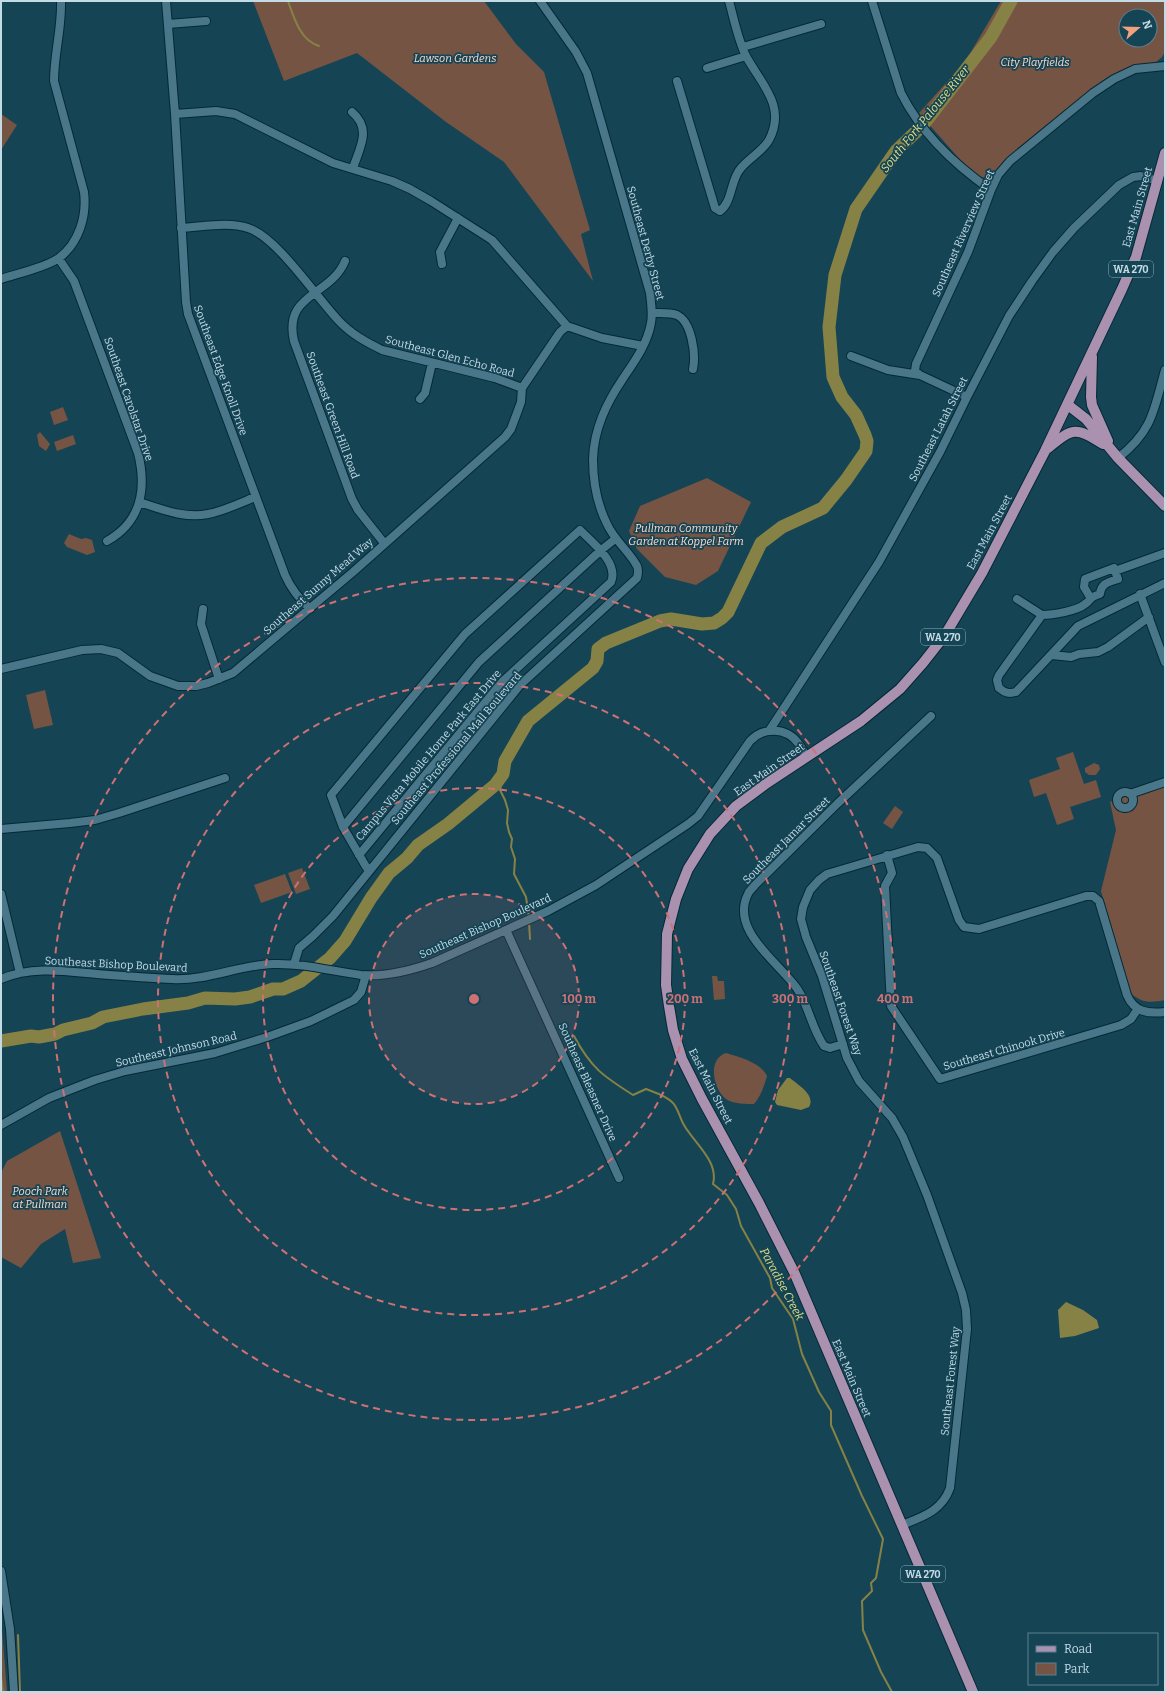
<svg xmlns="http://www.w3.org/2000/svg" width="1166" height="1693" font-family="Bitter,serif">
<rect width="100%" height="100%" fill="#154455"/>
<path fill="#765444" fill-rule="evenodd" d="M253 1H484L516 44 544 72 590 230 581 234 593 281 504 162 446 122 357 53 284 81Z
M1001 1H1165V52L1162 57 1150 67 1114 79 998 175 980 178 970 171 919 113 965 62ZM1126 16H1150V40H1126Z
M1 114 17 125 1 150Z
M63 407 68 420 54 425 50 412Z
M40 432 50 444 46 451 39 446 37 435Z
M73 435 76 444 57 451 54 442Z
M707 478 751 502 718 571 696 585 665 577 637 549 629 531 640 506Z
M69 534 81 539 86 538 92 540 95 552 87 555 67 547 64 543Z
M45 690 53 725 34 729 26 695Z
M1073 752 1084 784 1096 780 1101 797 1070 807 1074 819 1057 825 1046 793 1034 797 1029 780 1060 769 1056 758Z
M1094 763 1099 765 1100 769 1096 775H1089L1085 772V768Z
M1165 783V1000C1150 1003 1142 1003 1130 993L1101 891 1116 830 1110 802Z
M895 806 903 812 892 829 883 823Z
M302 868 310 889 296 894 288 873Z
M285 874 292 892 261 903 254 885Z
M712 976H717L718 981H724L725 999 714 1000Z
M726 1053C740 1057 761 1063 767 1076 764 1086 761 1096 754 1104 747 1104 733 1104 726 1099 713 1089 707 1059 726 1053Z
M60 1131 101 1258 73 1263 65 1229 41 1244 21 1268 1 1257V1173L7 1161Z
M1 1618 7 1692H1Z"/>
<path fill="#868246" d="M787 1078H790C798 1085 816 1095 809 1107L801 1110 777 1105 775 1102 778 1090Z
M1066 1302 1083 1310 1097 1320 1099 1328 1075 1336 1060 1338 1058 1310Z"/>
<g fill="none" stroke-linecap="round" stroke-linejoin="round">
<path stroke="#868246" stroke-width="2" d="M288 1C294 18 300 40 319 46
M503 774 500 790 505 800 508 810 507 823 509 832 512 839 511 847 515 859 514 874 526 897 529 917
M529 922 530 939
M574 1036C591 1068 603 1076 633 1095L646 1089C654 1092 667 1096 673 1103 678 1108 680 1119 684 1125 694 1143 719 1161 713 1184L727 1195 736 1209 741 1226 770 1278 772 1288 793 1319 802 1354 819 1392 831 1411V1425L862 1496 883 1539 876 1578 871 1583 872 1591 862 1601 863 1630 881 1672 892 1692
M18 1635 20 1692
M1 1676 3 1692"/>
<path stroke="#868246" stroke-width="13" d="M1 1041 31 1036 39 1037 55 1034 63 1030 92 1023 103 1017 143 1009 188 1003 205 998 235 999 250 997 273 989H283L301 981 330 958 345 941 371 898 389 873 407 858 418 845 448 824 495 785 503 774 505 761 528 721 593 668 597 661 598 649 606 643 660 621 671 619 702 624 714 623 722 618 728 612 761 543 782 527 823 508 846 480 866 451 867 441 865 435 856 415 842 397 833 377 829 327 835 275 856 209 896 151 923 125 991 37 1011 1"/>
<g stroke="#052935" stroke-width="10">
<path id="minor" d="M166 1 175 114 186 302 188 314 285 575C291 589 299 598 310 609
M872 1 901 93C921 133 955 165 991 190
M168 24 206 21
M743 47 821 24
M707 68 746 56
M677 81 715 208 720 211C733 201 730 180 741 168 750 157 762 152 769 140 787 106 761 84 746 56 738 40 734 19 729 1
M352 112C372 129 360 147 353 168
M175 114 216 111 235 114 333 163 392 181 410 189 431 201 492 240 567 326 602 338 643 346
M181 228C201 227 229 221 248 228 277 237 316 297 339 321 351 334 366 342 382 350L495 378 522 388
M59 259 74 281 138 453C147 489 141 522 107 541
M345 261C331 296 283 293 294 341L352 499 358 510 384 543
M442 264 440 252 458 218
M1 279C16 274 47 267 59 258 79 243 87 216 84 192L54 81C54 54 62 28 61 1
M652 313C660 313 669 312 677 315 692 322 696 355 693 369
M851 356 888 370 920 375 967 397
M920 375 915 371 916 364 968 252 991 190 998 175 1010 161 1093 93 1114 79 1135 69 1165 66
M420 399 425 393 432 363
M1118 458C1153 431 1154 409 1165 370
M139 502C161 509 185 519 208 514 224 511 240 503 255 497
M1140 594 1165 662
M1090 597 1084 587 1085 579 1114 568 1115 571 1165 553
M1017 599 1042 615 999 675 997 680 999 688C1005 693 1009 694 1016 692L1078 626 1165 583
M203 609 201 624 219 679
M1042 615C1052 615 1077 611 1085 604 1093 599 1087 598 1100 594 1101 583 1109 582 1118 579L1115 571
M1052 655 1071 657 1079 654 1098 652 1108 647 1149 617
M1 669 82 650 101 649 118 653 150 676 178 686H196L208 683 233 673 353 572 505 437 511 429 517 413 521 402 522 388 560 332 567 326
M769 731 879 562 940 452 967 397 1009 316 1032 281 1053 252 1074 228 1119 185 1133 177 1141 176 1158 181
M1117 800a8 8 0 1 1 16 0a8 8 0 1 1-16 0Z
M1130 794 1165 782
M343 827 479 662 600 551 615 539
M1 829 70 823 95 820 119 813 225 778
M359 855 502 682 611 582C619 563 593 543 580 530L465 634 331 795 343 827 365 865 369 871
M887 855 892 873 885 886 891 1006 940 1079 1121 1025 1131 1019 1137 1010
M1 894 20 973
M506 930 619 1178
M294 964 299 948 313 936 333 916 520 685 637 578C638 574 639 570 637 566 629 551 614 540 607 524 597 504 593 481 593 459 594 429 606 404 622 380 634 362 647 345 651 323 653 313 651 303 650 293L587 73 576 52 540 1
M1 979C32 966 64 971 97 974 122 976 147 978 172 979 207 981 239 965 273 964 303 963 331 971 361 975 385 977 409 971 432 963L548 911 596 885 688 824 698 816 750 741C763 727 786 727 798 743 802 747 804 752 806 757
M843 1044 830 1048 824 1046C812 1029 809 1007 798 990 781 964 729 931 748 894 749 891 753 888 755 885L837 804 931 716
M1 1125 49 1098 95 1080 125 1071 215 1053 267 1037 311 1021 354 1000 361 992 366 975
M902 1525C922 1517 942 1511 950 1488L967 1329 966 1310 962 1293 927 1195 903 1137 892 1118 859 1081 847 1058 822 976 806 937 801 919 803 907 810 890 819 880 827 874 918 847 927 848 937 858 959 920 964 927 979 929 1086 896H1093L1099 901 1127 995C1134 1012 1148 1014 1165 1012
M1 1571 10 1629 14 1692"/>
</g>
<g stroke="#052935" stroke-width="12">
<path id="major" d="M1092 357 1091 397 1092 405 1108 441
M1068 405 1086 419 1118 458 1165 506
M1048 448C1074 427 1075 427 1103 444
M973 1692 794 1272 759 1203 702 1099 682 1059 673 1030 669 1006 666 985 667 934 676 899 688 869 710 834 736 806 767 783 861 721 900 689 923 663 945 635 982 573 1045 451 1122 289 1136 257 1165 153"/>
</g>
<use href="#minor" stroke="#497688" stroke-width="8"/>
<use href="#major" stroke="#aa91b0" stroke-width="10"/>
</g>
<circle cx="474" cy="999" r="105" fill="#ce7074" fill-opacity=".12"/>
<g fill="none" stroke="#ce7074" stroke-width="2" stroke-dasharray="7 5">
<circle cx="474" cy="999" r="105"/>
<circle cx="474" cy="999" r="211"/>
<circle cx="474" cy="999" r="316"/>
<circle cx="474" cy="999" r="421"/>
</g>
<g text-anchor="middle" stroke-width="3.5" stroke-linejoin="round" paint-order="stroke">
<g fill="#154455" stroke="#8faeba" stroke-width="1">
<rect x="1109" y="261" width="44" height="16" rx="3"/>
<rect x="921" y="629" width="44" height="16" rx="3"/>
<rect x="901" y="1566" width="44" height="16" rx="3"/>
</g>
<g font-size="10" font-weight="bold" fill="#c3dbe5">
<text x="1131" y="273">WA 270</text>
<text x="943" y="641">WA 270</text>
<text x="923" y="1578">WA 270</text>
</g>
<g font-size="11" font-style="italic" fill="#fcd9ca" stroke="#154455">
<text x="455" y="62">Lawson Gardens</text>
<text x="1035" y="66">City Playfields</text>
<text x="686" y="532">Pullman Community<tspan x="686" dy="13">Garden at Koppel Farm</tspan></text>
<text x="40" y="1195">Pooch Park<tspan x="40" dy="13">at Pullman</tspan></text>
</g>
<g font-size="11" fill="#c3dbe5" stroke="#154455">
<text transform="translate(1137 207) rotate(-74)" y="4">East Main Street</text>
<text transform="translate(963 233) rotate(-66)" y="4">Southeast Riverview Street</text>
<text transform="translate(646 243) rotate(75)" y="4">Southeast Derby Street</text>
<text transform="translate(450 356) rotate(15)" y="4">Southeast Glen Echo Road</text>
<text transform="translate(221 370) rotate(70)" y="4">Southeast Edge Knoll Drive</text>
<text transform="translate(129 399) rotate(71)" y="4">Southeast Carolstar Drive</text>
<text transform="translate(333 415) rotate(70)" y="4">Southeast Green Hill Road</text>
<text transform="translate(938 429) rotate(-63)" y="4">Southeast Latah Street</text>
<text transform="translate(989 532) rotate(-62)" y="4">East Main Street</text>
<text transform="translate(318 586) rotate(-41)" y="4">Southeast Sunny Mead Way</text>
<text transform="translate(456 748) rotate(-50)" y="4">Southeast Professional Mall Boulevard</text>
<text transform="translate(428 755) rotate(-50)" y="4">Campus Vista Mobile Home Park East Drive</text>
<text transform="translate(769 769) rotate(-35)" y="4">East Main Street</text>
<text transform="translate(786 840) rotate(-45)" y="4">Southeast Jamar Street</text>
<text transform="translate(485 926) rotate(-24)" y="4">Southeast Bishop Boulevard</text>
<text transform="translate(116 964) rotate(3)" y="4">Southeast Bishop Boulevard</text>
<text transform="translate(841 1003) rotate(71)" y="4">Southeast Forest Way</text>
<text transform="translate(176 1049) rotate(-13)" y="4">Southeast Johnson Road</text>
<text transform="translate(1004 1049) rotate(-16)" y="4">Southeast Chinook Drive</text>
<text transform="translate(588 1082) rotate(66)" y="4">Southeast Bleasner Drive</text>
<text transform="translate(711 1086) rotate(63)" y="4">East Main Street</text>
<text transform="translate(852 1378) rotate(67)" y="4">East Main Street</text>
<text transform="translate(950 1381) rotate(-84)" y="4">Southeast Forest Way</text>
</g>
<g font-size="12" font-style="italic" fill="#e4de85" stroke="#154455">
<text transform="translate(925 119) rotate(-51)" y="4">South Fork Palouse River</text>
<text transform="translate(782 1284) rotate(62)" y="4">Paradise Creek</text>
</g>
</g>
<circle cx="474" cy="999" r="6" fill="#ce7074" stroke="#154455" stroke-width="2"/>
<g font-size="12" text-anchor="middle" font-weight="bold" fill="#ce7074" stroke="#154455" stroke-width="3.5" stroke-linejoin="round" paint-order="stroke">
<text x="579" y="1003">100 m</text>
<text x="685" y="1003">200 m</text>
<text x="790" y="1003">300 m</text>
<text x="895" y="1003">400 m</text>
</g>
<rect width="1166" height="1693" fill="none" stroke="#c3dbe5" stroke-width="4"/>
<rect x="1028" y="1633" width="130" height="52" fill="#154455" stroke="#5b808f"/>
<rect x="1036" y="1646" width="20" height="6" fill="#aa91b0" stroke="#5b808f"/>
<text x="1064" y="1653" font-size="12" fill="#c3dbe5">Road</text>
<rect x="1036" y="1663" width="20" height="12" fill="#765444" stroke="#5b808f"/>
<text x="1064" y="1673" font-size="12" fill="#c3dbe5">Park</text>
<g transform="translate(1138 28) rotate(70)"><circle r="19" fill="#154455" stroke="#5b808f"/>
<path d="M0-3L7 15L0 10L-7 15Z" fill="#f1a17d"/>
<text y="-6" font-size="11" font-weight="bold" text-anchor="middle" fill="#c3dbe5">N</text>
</g>
</svg>
